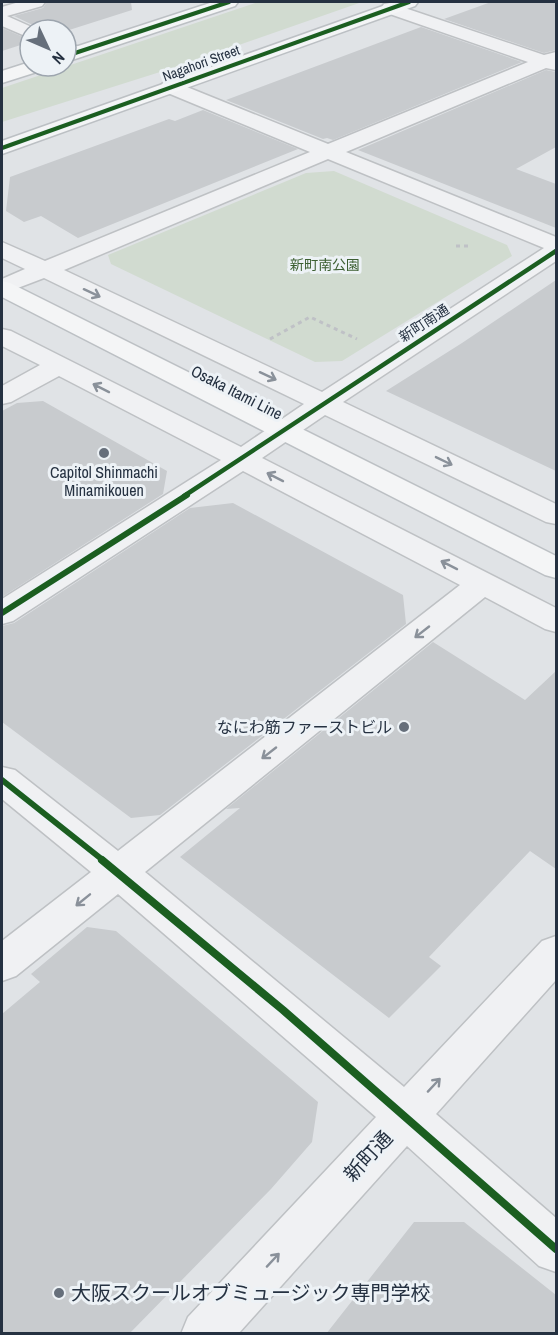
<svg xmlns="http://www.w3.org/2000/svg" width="558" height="1335" font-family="'Archivo Narrow','Noto Sans JP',sans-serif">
<rect width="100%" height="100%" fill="#e0e3e6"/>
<path fill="#d1dbd0" d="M258 2H362L179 66 2 122V88Z
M334 171 507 245 512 256 342 361 315 362 111 264 108 255 306 173Z"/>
<path fill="#c8cbce" d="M47 2H131L132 10 66 31 38 30 37 27 14 16 43 8Z
M491 2H556V50L544 53 444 19Z
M421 27 522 62 333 140 327 138 323 139 226 100Z
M2 28 30 40V42L2 51Z
M546 70 556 72V147L516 169 556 184V228L358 150Z
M203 110 298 149 78 238 41 216 24 222 6 211 10 177 169 119 175 121Z
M556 280V471L386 391 462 343Z
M43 401 167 471 163 494 2 597V411L17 403Z
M233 503 403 595 406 624 160 815 131 818 2 722V626L14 623 190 508Z
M433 642 525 700 556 671V869L530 851 429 957 441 966 389 1018 180 857 240 808 226 809Z
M87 927 116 931 318 1102 312 1142 271 1189 129 1334H2V1014L40 982 31 974Z
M414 1222H464L556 1295V1334H326Z"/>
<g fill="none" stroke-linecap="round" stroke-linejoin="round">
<g stroke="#bec1c4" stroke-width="3">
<path id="minor" d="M19 2H45L42 6 7 16 36 29 30 30V38L2 26V7Z
M390 3 544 55 556 52V70L546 68 346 152 556 237V261L343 402 556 504V524L546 522 325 415 262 458 556 608V632L545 629 485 597 145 872 404 1087 542 941 556 936V980L436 1114 556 1218V1272L539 1266 407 1146 238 1334H181L188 1317 376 1117 118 894 16 976 2 981V941L91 872 2 799V767L15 770 118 851 460 585 243 471 13 621 2 624V599L221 460 59 376 11 402 2 404V386L40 365 2 346V329L11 331 241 447 304 404 44 278 2 294V279L25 269 2 258V242L45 261 310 152 163 91 160 87 163 83H177L328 144 528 62 384 12 381 8 384 4ZM328 159 544 248 322 392 64 270Z
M66 43 83 48 86 52 83 56 77 57 66 54Z"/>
</g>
<g stroke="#bcc0c4" stroke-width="3">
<path id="major" d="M213 2H238L235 6 66 62V50Z
M394 2H418L415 6 2 154V141Z
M30 62V66H45L43 70 2 83V71Z
M2 281 10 283 556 556V578L545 575 2 297Z"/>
</g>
<path stroke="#bfc1c6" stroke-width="3" stroke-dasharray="4 4" stroke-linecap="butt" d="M456 246H469
M270 339 310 317 357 339"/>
<use href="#minor" fill="#f0f1f3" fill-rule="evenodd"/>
<use href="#major" fill="#f4f5f6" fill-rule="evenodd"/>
<g stroke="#edf2f6" stroke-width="6">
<path id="cycleway-far3" d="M66 56 229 2
M2 148 409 2"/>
</g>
<g stroke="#edf2f6" stroke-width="8">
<path id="cycleway-far2" d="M184 496 556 251"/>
</g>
<g stroke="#edf2f6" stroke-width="10">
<path id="cycleway-far1" d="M2 613 187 495
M2 780 104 861"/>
</g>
<g stroke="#edf2f6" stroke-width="11">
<path id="cycleway" d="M102 860 283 1010 556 1249"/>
</g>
<use href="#cycleway-far3" stroke="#1b5e20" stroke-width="4"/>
<use href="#cycleway-far2" stroke="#1b5e20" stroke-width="4.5"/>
<use href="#cycleway-far1" stroke="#1b5e20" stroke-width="6"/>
<use href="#cycleway" stroke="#1b5e20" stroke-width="8"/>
</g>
<defs><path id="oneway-shaft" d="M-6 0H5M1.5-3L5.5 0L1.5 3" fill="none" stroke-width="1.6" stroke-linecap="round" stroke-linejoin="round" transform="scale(1.5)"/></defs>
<g stroke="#8a919a">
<use href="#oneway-shaft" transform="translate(92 293) rotate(25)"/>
<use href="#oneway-shaft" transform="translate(268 376) rotate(25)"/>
<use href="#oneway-shaft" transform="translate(101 388) rotate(-153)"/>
<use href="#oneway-shaft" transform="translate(444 461) rotate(26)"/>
<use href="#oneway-shaft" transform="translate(275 477) rotate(-153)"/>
<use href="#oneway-shaft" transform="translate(449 565) rotate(-153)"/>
<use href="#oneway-shaft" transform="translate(422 632) rotate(142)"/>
<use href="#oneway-shaft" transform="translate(269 753) rotate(142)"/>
<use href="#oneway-shaft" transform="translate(83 900) rotate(141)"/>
<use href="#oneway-shaft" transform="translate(434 1085) rotate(-47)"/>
<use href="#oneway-shaft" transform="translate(273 1260) rotate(-47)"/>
</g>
<g fill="#666f7b" stroke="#edf2f6" stroke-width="2">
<circle cx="104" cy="453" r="6"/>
<circle cx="404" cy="727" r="6"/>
<circle cx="59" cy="1293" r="6"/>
</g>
<g text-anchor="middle" stroke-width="6" stroke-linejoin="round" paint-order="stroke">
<g font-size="14" fill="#253141" stroke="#edf2f6">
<text transform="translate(201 63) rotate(-20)" y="5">Nagahori Street</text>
<text transform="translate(424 323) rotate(-33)" y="5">新町南通</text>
</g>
<g font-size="14" fill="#3c5f31" stroke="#edf2f6">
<text x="325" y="270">新町南公園</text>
</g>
<g font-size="16" fill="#253141" stroke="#edf2f6">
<text transform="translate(237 392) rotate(27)" y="6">Osaka Itami Line</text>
</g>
<g font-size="16" fill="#253141" stroke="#edf2f6">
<text x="104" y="478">Capitol Shinmachi<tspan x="104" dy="18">Minamikouen</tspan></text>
<text x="392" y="733" text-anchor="end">なにわ筋ファーストビル</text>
</g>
<g font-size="20" fill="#253141" stroke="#edf2f6">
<text transform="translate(368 1156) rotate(-47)" y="7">新町通</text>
</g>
<g font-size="20" fill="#253141" stroke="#edf2f6" text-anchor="start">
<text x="71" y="1300">大阪スクールオブミュージック専門学校</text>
</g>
</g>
<rect width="558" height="1335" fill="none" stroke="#253141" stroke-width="6"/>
<g transform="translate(48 48) rotate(134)"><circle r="28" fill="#edf2f6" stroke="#9da5ae" stroke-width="1.5"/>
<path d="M0-4.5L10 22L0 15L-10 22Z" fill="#666f7b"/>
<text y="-9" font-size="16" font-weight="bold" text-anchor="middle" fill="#253141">N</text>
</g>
</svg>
